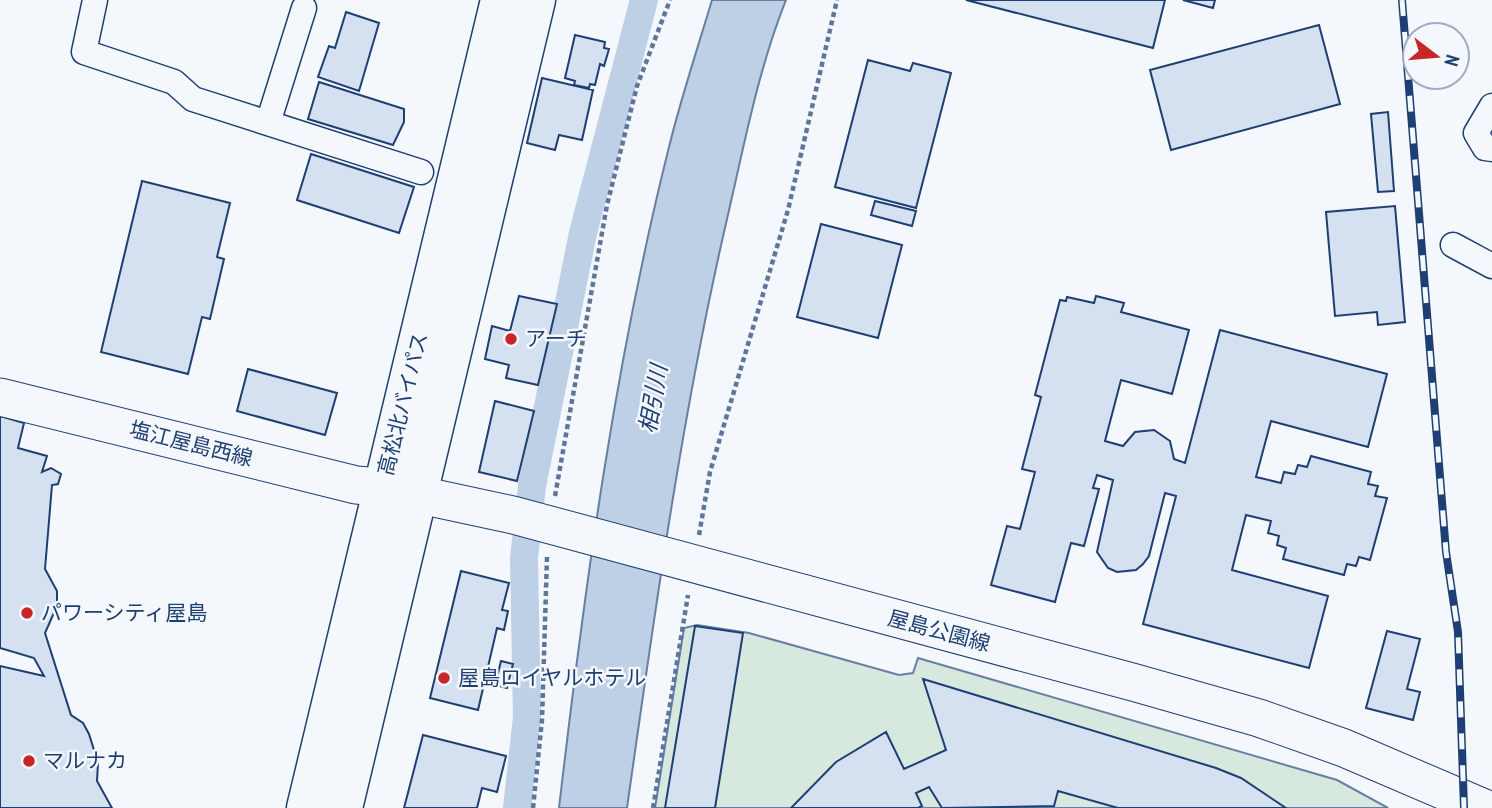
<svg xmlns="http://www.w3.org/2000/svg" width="1492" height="808" font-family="'PT Sans Narrow','Noto Sans JP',sans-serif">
<rect width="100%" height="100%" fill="#f4f7fb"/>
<path fill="#d7e8df" stroke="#687fa3" stroke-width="2" d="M697 625 749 633 899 675 913 673 918 658 1337 780 1388 808H655L684 628Z"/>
<path fill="#bed0e5" stroke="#687fa3" stroke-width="2" d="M712 0H786C758 70 744 146 727 219 682 413 655 611 627 808H559C585 585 615 361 670 143 682 95 698 47 712 0Z"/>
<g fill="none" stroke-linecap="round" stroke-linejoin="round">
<path stroke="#bed0e5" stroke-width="28" d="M517 808 527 717 524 558 532 486 583 233 644 0"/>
</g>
<path fill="#d5e0f0" stroke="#1d3f73" stroke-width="2" d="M966 0H1165L1153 48Z
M1183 0H1215L1213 8Z
M346 12 379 23 359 91 318 77 329 46 335 48Z
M1319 25 1340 104 1171 150 1150 70Z
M575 35 605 42 604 48 609 49 604 66 600 64 595 85 590 84 589 88 574 85 575 81 565 78Z
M868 60 910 71 913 63 951 73 916 208 835 187Z
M542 78 593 90 582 140 559 135 555 150 527 143Z
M319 82 404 109V122L393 145 308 119Z
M1388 112 1394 191 1378 192 1371 114Z
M311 154 414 187 399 233 297 200Z
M142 181 230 203 217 257 224 259 210 319 202 317 188 374 101 352Z
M875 201 916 211 912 226 871 215Z
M1395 206 1405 322 1378 325 1377 312 1335 316 1326 212Z
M821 224 902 245 878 338 797 317Z
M519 296 557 304 538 385 506 378 509 365 485 359 492 326 510 331Z
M1096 296 1124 303 1121 312 1189 330 1172 394 1121 380 1105 441 1123 446 1135 432 1154 430 1170 441 1174 459 1185 463 1220 330 1387 374 1368 447 1271 421 1256 477 1281 483 1284 472 1295 474 1298 465 1307 467 1311 456 1371 472 1368 484 1378 486 1375 496 1387 498 1370 560 1359 557 1356 566 1347 564 1344 575 1283 559 1286 548 1277 545 1279 536 1268 533 1271 521 1246 515 1232 570 1328 596 1309 668 1143 624 1176 496 1165 493 1149 556 1143 564 1136 570 1117 572 1108 568 1097 552 1113 480 1097 475 1093 488 1099 489 1084 546 1071 543 1055 602 991 585 1007 526 1020 529 1035 472 1022 469 1041 397 1035 395 1060 300 1066 301 1067 297 1094 303Z
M248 369 337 393 325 435 237 411Z
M495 401 534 411 517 481 479 472Z
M0 416 24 423 18 448 47 456 42 472 51 468 61 474 58 484 52 485 45 569 57 591V606L45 633 71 715 83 723 89 734 98 763 97 781 112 808H0V666L44 676 34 658 0 648Z
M461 571 509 583 502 610 508 611 504 630 497 628 478 710 430 698Z
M695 626 743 633 715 808H665Z
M1387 631 1420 639 1407 689 1420 692 1413 720 1366 708Z
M501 661 513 664 507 688 495 685Z
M923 679 1216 768 1241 778 1286 808H1118L1058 791 1054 806 942 808 929 787 916 793 922 806 918 808H791L836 762 886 732 904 769 946 750Z
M423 735 506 756 497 792 482 788 477 808H404Z"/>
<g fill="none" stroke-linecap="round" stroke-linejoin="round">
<g stroke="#1d3f73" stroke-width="27">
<path id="minor" d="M95 0 84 52 174 82 193 99 421 172
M1492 106 1476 133 1485 148 1492 149
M268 123 304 8
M1453 245 1492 266"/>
</g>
<g stroke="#1d3f73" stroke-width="39">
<path id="primary" d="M0 397 356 485 383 487 513 515 1136 683 1259 718 1344 748 1484 808"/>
</g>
<g stroke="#1d3f73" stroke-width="41">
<path id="trunk" d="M306 808 500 0
M343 808 536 0"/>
</g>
<path stroke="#5e769c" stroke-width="4.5" stroke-dasharray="5 3.5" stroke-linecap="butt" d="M555 496 607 205 637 86 670 0
M699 535 710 472 788 210 837 0
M533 808 542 720 547 557
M653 808 688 595"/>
<use href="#minor" stroke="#f4f7fb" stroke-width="24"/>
<use href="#primary" stroke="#f4f7fb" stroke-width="37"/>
<use href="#trunk" stroke="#f4f7fb" stroke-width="38"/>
<g stroke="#1d3f73" stroke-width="8">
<path id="rail" d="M1402 0 1446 552 1458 632 1464 808"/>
</g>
<use href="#rail" stroke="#f4f7fb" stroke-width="5" stroke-dasharray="16" stroke-linecap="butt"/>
</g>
<g fill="#c62828" stroke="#f4f7fb" stroke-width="2.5">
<circle cx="511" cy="339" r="7"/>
<circle cx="27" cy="613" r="7"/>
<circle cx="444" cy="678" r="7"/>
<circle cx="29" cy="761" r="7"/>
</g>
<g text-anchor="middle" stroke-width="5" stroke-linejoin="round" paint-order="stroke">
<g font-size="21" fill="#1d3f73" stroke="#f4f7fb" text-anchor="start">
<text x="525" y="346">アーチ</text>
<text x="41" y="620">パワーシティ屋島</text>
<text x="458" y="685">屋島ロイヤルホテル</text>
<text x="43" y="768">マルナカ</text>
</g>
<g font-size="21" fill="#1d3f73" stroke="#f4f7fb">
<text transform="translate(403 404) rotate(-76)" y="7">高松北バイパス</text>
<text transform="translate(191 444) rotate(14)" y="7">塩江屋島西線</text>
<text transform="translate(939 631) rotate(15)" y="7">屋島公園線</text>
</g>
<g font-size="23" font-style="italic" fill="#1d3f73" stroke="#f4f7fb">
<text transform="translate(653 399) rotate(-80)" y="8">相引川</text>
</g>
</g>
<g transform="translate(1436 56) rotate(106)"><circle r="33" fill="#f4f7fb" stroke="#9eadc5" stroke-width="2"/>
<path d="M0-5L12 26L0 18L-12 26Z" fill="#c62828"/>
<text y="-10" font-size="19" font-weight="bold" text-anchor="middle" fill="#1d3f73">N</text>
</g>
</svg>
